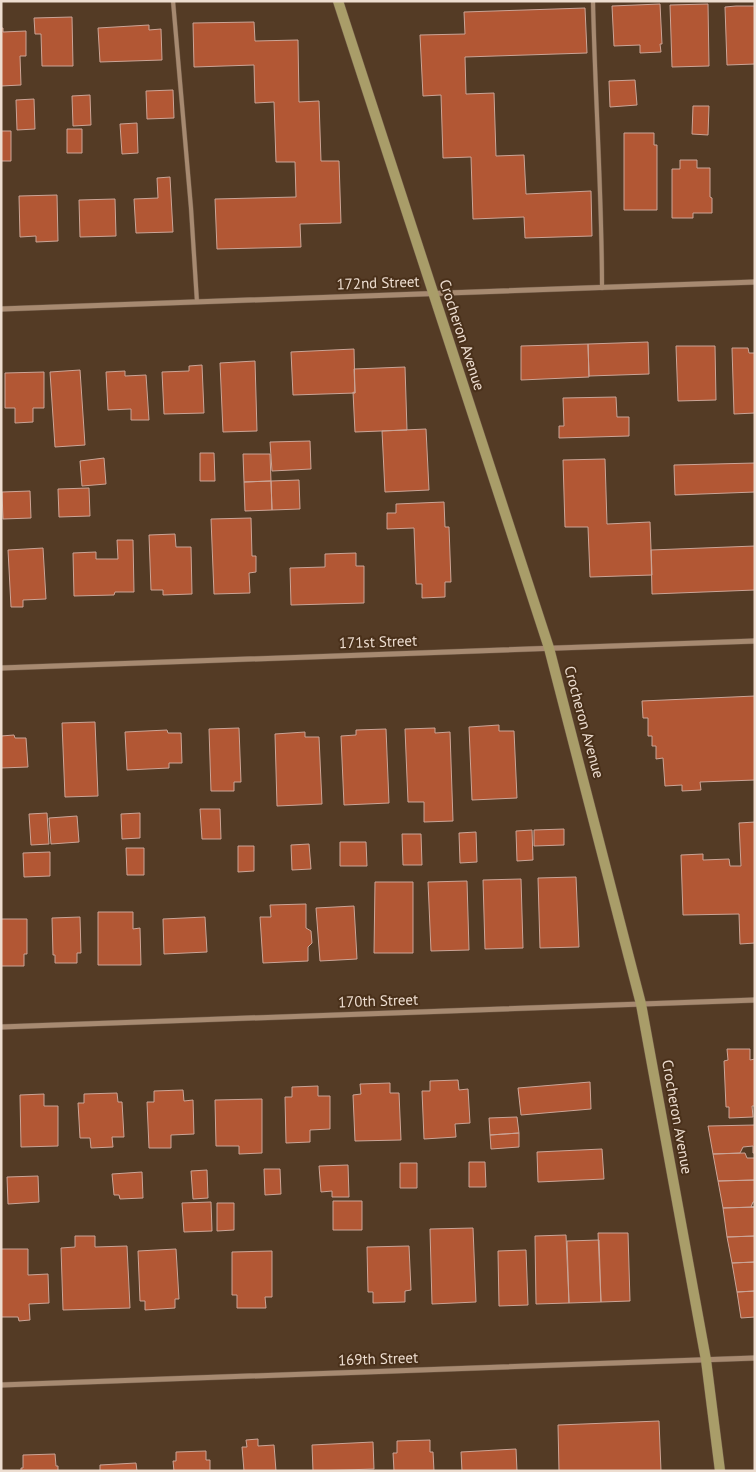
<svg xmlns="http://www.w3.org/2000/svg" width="756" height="1472" font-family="'PT Sans',sans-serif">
<rect width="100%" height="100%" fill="#543b25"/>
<path fill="#b25734" stroke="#cba496" d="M660 4 662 44H660L661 52 640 53V45L614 46 612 6Z
M708 4 709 66 672 67 670 5Z
M736 6H755V64L727 65 725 7Z
M585 8 587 53 465 57 466 94 494 93 496 156 524 155 526 194 591 191 592 236 525 238 524 217 473 219 471 157 443 158 441 95 423 96 420 35 465 34 464 12Z
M72 17 73 66H42L41 34H35L34 18Z
M254 22 255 41 298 40 299 102 319 101 321 161H339L341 223 300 224 301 247 217 249 215 199 296 197 295 162H276L274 102 255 103 254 65 194 67 193 23Z
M149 25V30L161 29 162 60 100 62 98 28Z
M1 28H3V32L26 31V56H20L21 85 1 86Z
M635 80 637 105 610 107 609 81Z
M173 90 174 118 147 119 146 91Z
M90 95 91 125 73 126 72 96Z
M34 99 35 129 17 130 16 100Z
M693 106H709L708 135 692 134Z
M137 123 138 153 122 154 120 124Z
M67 129H82V153H67Z
M1 131H11V161H1Z
M624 133H654V145H657V210H624Z
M680 160H697V168H710V197L712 198V213H693V218H672V169H680Z
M170 177 173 232 136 233 134 199 158 198 157 178Z
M57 195 58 241 36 242V236L20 237 19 196Z
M115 199 116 236 80 237 79 200Z
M648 342 649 374 589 376 588 344Z
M588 344 589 377 521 380V346Z
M676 346H715L716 400 678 401Z
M732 348H748L749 353H755V413L734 414Z
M354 349 355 393 293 395 291 352Z
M255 361 257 431 223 432 220 363Z
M202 365 204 413 164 414 162 372 189 371V366Z
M405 367 407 430 355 432 353 392 355 393 354 369Z
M80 370 85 445 55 447 50 372Z
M125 371V376L146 375 149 420H131V409L108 410 106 372Z
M44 372V408H33V422L15 423V408H5V373Z
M616 397 617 417H629V436L559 438V426H564L563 398Z
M426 429 429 490 385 492 382 431Z
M310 441 311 469 272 471 270 442Z
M200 453H214L215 481H200Z
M243 454H270L271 481 244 482Z
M104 458 106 484 82 486 80 461Z
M605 459 607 524 650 522 652 575 590 577 588 527H565L563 460Z
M755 463V492L675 495 674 465Z
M299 480 300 509 272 510 271 481Z
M271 481 272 510 245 511 244 482Z
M89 488 90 516 59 517 58 489Z
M30 491 31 518 3 519 2 492Z
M444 502 445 527H449L451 582H445V597L422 598V584H416L414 528 387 529V513H396V504Z
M251 518 252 556H256V572L249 573 250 593 214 594 211 519Z
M175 534 176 547H191L192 594 163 595V590H151L149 535Z
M117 540H133L134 592H115L114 595 74 596 73 553 96 552V559H118Z
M755 546V590L652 594 651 550Z
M43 548 46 599 23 600V607H11L8 550Z
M356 553V566H364V603L291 605 290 568 325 567V554Z
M755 696V780L700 782 701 790 682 791V785L665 786 663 758 656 759V746H652V736H648V718H643L642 701Z
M95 722 98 796 65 797 62 723Z
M499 725V731H514L517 798 472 800 469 727Z
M239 728 241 782H234V791H211L209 729Z
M435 728V733L450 732 453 821 424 822V802H408L405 729Z
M386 729 389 803 344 805 341 736 356 735V730Z
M167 730 168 733H181L182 763H169V768L127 770 125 732Z
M305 732V737H319L322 804 277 806 275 734Z
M14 735 15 738H26L28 767 1 768V736Z
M200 809H220L221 839H202Z
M47 813 49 844 31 845 29 814Z
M140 813V838L122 839 121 814Z
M77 816 79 842 51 844 49 818Z
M755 822V943L740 944 739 914 683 915 681 855 703 854V860L729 859 730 866H741L739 823Z
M564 829V845L534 846V830Z
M532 830 533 860 517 861 516 831Z
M476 832 477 862 460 863 459 833Z
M402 834H421L422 865H403Z
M340 842H366L367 866H340Z
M309 844 311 869 292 870 291 845Z
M238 846H254V871L238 872Z
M126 848H144V875H127Z
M50 852V876L24 877 23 853Z
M576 877 579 947 540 948 538 878Z
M521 879 523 948 485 949 483 880Z
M467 881 469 950 431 951 428 882Z
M375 882H413V953H374Z
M306 904V928L311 931 312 943 308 947V961L263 963 260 917H271L270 905Z
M354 906 357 959 320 961 316 908Z
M98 912H133V929L140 928 141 965H98Z
M80 917 81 953H77V963H55V955H53L52 918Z
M205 917 207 952 164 954 163 919Z
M1 919H27V954H24V966H1Z
M727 1049H750V1060L755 1059V1106H752L753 1117 729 1118V1107H726L724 1061 728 1060Z
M458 1080 459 1090 468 1089 470 1123 455 1124 456 1137 424 1139 422 1091H430V1081Z
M590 1082 591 1109 521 1115 518 1088Z
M390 1083V1093H399L401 1140 355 1141 353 1095 361 1094 360 1084Z
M318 1086V1096H330V1129L310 1130V1142L286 1143 285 1097H292V1087Z
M183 1090 184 1101 193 1100 194 1134 171 1135V1148H149L147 1102H154V1091Z
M117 1093 118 1102H122L124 1137H112L113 1147 91 1148 90 1138H80L78 1103H84V1094Z
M44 1094V1106H58V1146L21 1147 20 1095Z
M262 1099V1153L239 1154V1146H216L215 1100Z
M517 1117 519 1133 490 1135 489 1118Z
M755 1125V1153H753V1146L743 1147 740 1153 713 1154 708 1126Z
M519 1133V1147L491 1149 490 1135Z
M602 1149 604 1179 538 1182 537 1152Z
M745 1153 747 1158H755V1180L718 1181 713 1154Z
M469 1162H485L486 1187H469Z
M400 1163H417V1188H400Z
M348 1165 349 1197H332V1191L321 1192 319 1166Z
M264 1169H280L281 1194 265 1195Z
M207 1170 208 1198 193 1199 191 1171Z
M142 1172 143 1198 120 1199 119 1195H114L112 1174Z
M38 1176 39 1202 8 1204 7 1177Z
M755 1180V1202H753L751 1207H755L723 1208 718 1181Z
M333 1201H362V1230H333Z
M211 1202 212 1231 184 1232 182 1203Z
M217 1203H234V1230L217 1231Z
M755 1207V1236L727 1237 723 1208Z
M473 1228 476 1302 432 1304 430 1229Z
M598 1233H628L630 1301 601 1302Z
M566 1235 569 1303 536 1304 535 1236Z
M75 1236H95V1247L127 1246 130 1308 63 1310 61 1248 75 1247Z
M755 1236V1262L732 1263 727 1237Z
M599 1240 601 1302 569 1303 567 1241Z
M409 1246 411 1290 405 1291V1302L373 1303V1292H368L367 1247Z
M1 1249H28V1275L48 1274 49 1303 29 1304 30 1320 19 1321 18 1317H1Z
M176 1249 179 1299H175V1308L145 1310V1301H140L138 1251Z
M526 1250 528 1305 499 1306 498 1251Z
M272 1251V1297H265L266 1308H237V1295H232V1252Z
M755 1262V1291L737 1292 732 1263Z
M755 1291V1317L741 1318 737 1292Z
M659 1421 661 1471H559L558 1425Z
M258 1439V1446L274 1445 276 1471H244L242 1447H247L246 1440Z
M430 1440V1452H433L434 1471H394L393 1453H397V1441Z
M373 1442 374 1469 313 1471 312 1445Z
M516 1449 517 1471H462L461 1452Z
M206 1451V1460H210V1471H174L173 1461H176V1452Z
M55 1454 56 1466H58V1471H21V1468H23V1455Z
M136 1463 137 1471H100V1465Z"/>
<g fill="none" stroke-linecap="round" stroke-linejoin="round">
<g stroke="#6f5946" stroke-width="5">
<path id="lane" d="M173 1 191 208 197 302
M593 1C595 97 602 192 602 288"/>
</g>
<g stroke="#6f5946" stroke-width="6">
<path id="street" d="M1 309 755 282
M1 668 755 641
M1 1027 755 1000
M1 1385 755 1358"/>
</g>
<g stroke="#6f5946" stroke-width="11">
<path id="secondary" d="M338 1 549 648 557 679 641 1004 706 1360 720 1471"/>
</g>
<use href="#lane" stroke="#a78a71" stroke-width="4"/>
<use href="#street" stroke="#a78a71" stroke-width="5"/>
<use href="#secondary" stroke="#a99d69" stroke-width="10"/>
</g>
<g text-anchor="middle" stroke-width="4" stroke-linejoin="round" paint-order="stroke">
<g font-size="15" fill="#edddd0" stroke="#49301a">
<text transform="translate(378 283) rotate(-2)" y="5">172nd Street</text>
<text transform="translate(462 335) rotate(72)" y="5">Crocheron Avenue</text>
<text transform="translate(378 642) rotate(-2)" y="5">171st Street</text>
<text transform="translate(584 722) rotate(75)" y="5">Crocheron Avenue</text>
<text transform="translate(378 1001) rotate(-2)" y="5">170th Street</text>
<text transform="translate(677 1117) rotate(80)" y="5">Crocheron Avenue</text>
<text transform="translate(378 1359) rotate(-2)" y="5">169th Street</text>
</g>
</g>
<rect width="756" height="1472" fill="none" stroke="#edddd0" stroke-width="5"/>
</svg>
